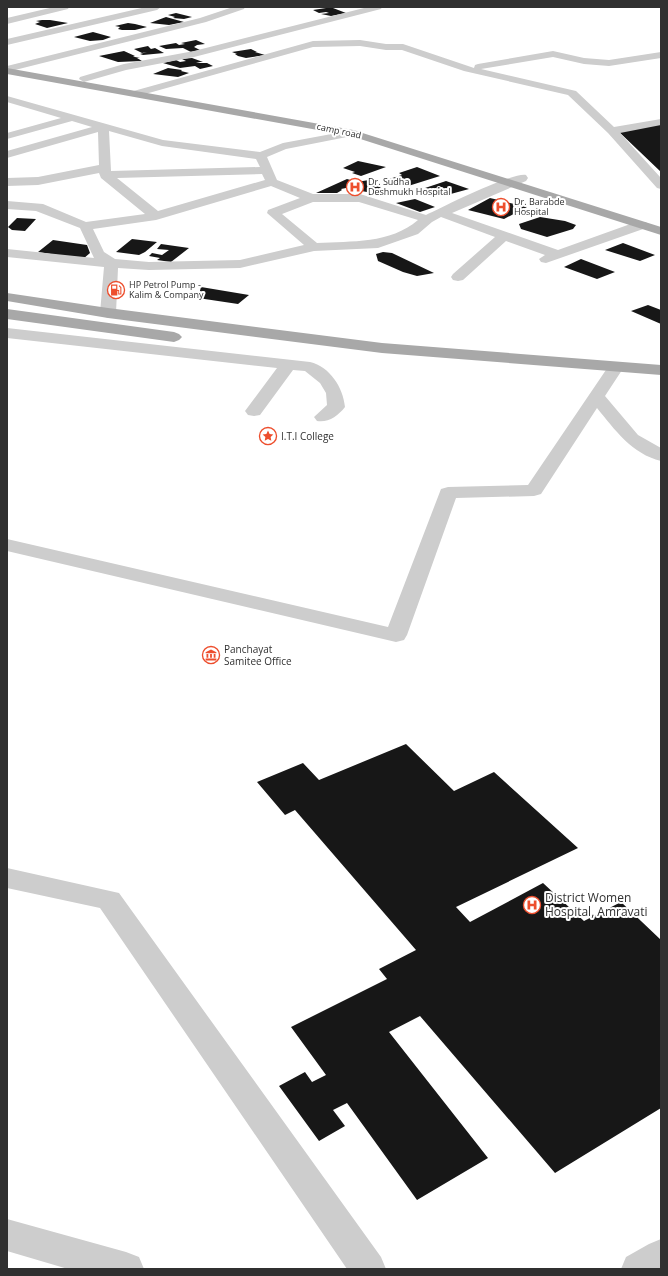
<svg xmlns="http://www.w3.org/2000/svg" width="668" height="1276" font-family="'Open Sans',sans-serif">
<rect width="100%" height="100%" fill="#fff"/>
<path fill="#171717" d="M326 8H333L346 13 331 16 321 14 329 13 326 12 319 13 313 10Z
M176 13 192 17 184 19 173 18 175 17 168 15Z
M166 17 184 22 169 25 150 23Z
M42 20H50L68 23 47 28 35 24 40 22 36 21Z
M128 23 135 24 147 27 135 30H122L118 29 120 27 115 26Z
M93 32 111 37 103 40 90 41 74 37Z
M196 40 205 44 197 45 194 47 200 50 191 52 183 48 166 49 159 46 176 43 179 45 185 44 181 43Z
M148 46 151 49 155 48 164 53 143 55 140 54 147 52 142 53 134 49Z
M251 49 257 52H255L265 55 246 58 238 56 235 54H237L232 52Z
M124 51 135 56H133L135 57 140 58H137L142 61 118 62 99 56Z
M192 58 203 62H196L200 63H207L213 66 200 69 195 66 180 68 163 63 176 60 180 62 186 61 182 59Z
M168 68 182 70 181 71 189 73 178 77 153 74Z
M661 124V172L617 130Z
M358 161 386 167 361 176 352 173 355 172 343 168Z
M417 167 440 176 405 187 386 180 402 175 399 173Z
M347 179 357 182 369 180 377 182 371 185 381 187 378 189 384 190 372 193 346 188 341 189 342 190 337 193H316Z
M446 181 469 189 447 195 425 188Z
M490 198 527 207 504 219 468 210Z
M415 199 435 207 420 212 396 203Z
M540 217 565 221 576 225 573 229 547 237 521 229 519 224Z
M17 218 36 219 25 231 12 230 8 227Z
M132 239 157 242 145 252 139 255 116 252Z
M53 240 87 245 90 253 83 259 38 252Z
M623 243 655 255 640 261 605 250Z
M161 244 189 248 171 262 157 260 160 258 149 256 152 253 162 255 169 250 157 249Z
M383 252 392 253 434 273 417 276 403 272 378 261 376 254Z
M581 259 615 272 597 279 564 267Z
M201 287 249 295 238 304 198 298Z
M648 305 661 310V324L631 311Z
M406 744 454 791 494 772 578 848 456 907 470 922 543 883 584 921 621 902 661 940V1108L555 1173 420 1016 389 1032 488 1158 417 1200 347 1103 333 1110 345 1126 319 1141 279 1086 305 1072 312 1082 326 1075 291 1027 387 979 379 969 416 950 295 810 285 815 257 782 303 763 319 780Z"/>
<g fill="none" stroke-linecap="round" stroke-linejoin="round">
<path fill="#cdcdcd" fill-rule="evenodd" d="M54 7H69L68 9 7 24V18Z
M146 7H161L157 10 7 45V39Z
M233 7H245L244 9 206 22 7 72V66L200 18Z
M368 7H382L381 9 194 57 126 70 84 82 79 79 80 77 124 64 194 51Z
M360 40 386 44H403L474 68 475 65 478 64 553 51 584 58 609 60 661 52V58L609 66 584 64 553 57 481 69 576 91 614 127 661 119V125L620 133 661 178V189L657 188 608 133 568 95 464 71 402 50H386L360 46 313 47 138 96H130L129 94 130 92 313 41Z
M7 96 163 140 260 152 283 143 353 130 357 131 359 133 357 135 286 149 267 157 277 180 313 194H360L426 215C443 207 512 172 526 175L528 178 526 181 452 213 558 250 636 222H646L648 225 646 228 546 263 541 262 539 259 545 255 506 241 463 280 458 281 453 280 451 277 453 274 495 237 441 217 432 222 418 234 378 248 314 251 240 268 149 270 118 268 116 313 113 316 108 318 103 316 100 313 104 267 7 257V249L94 258 80 228 36 211 7 209V201L43 204 86 222 145 214 101 178 99 173 38 185 7 186V178L38 177 99 165 98 132 7 158V151L92 127 72 121 7 139V133L61 118 7 102ZM109 131 162 146 256 159 260 167 111 171ZM262 174 265 180 158 211 117 178ZM271 186 300 198 268 210 267 213 304 245 240 260 149 262 115 259 104 252 93 229 156 220ZM313 202H359L418 220C390 244 352 241 317 243L282 214Z
M7 328 310 362C330 367 343 387 345 407 338 416 328 423 317 421L314 417 327 405 326 393 320 383 305 371 293 370 260 415 254 416 248 415 245 411 277 368 7 338Z
M616 362 622 364 624 367 605 396 638 435 661 448V461C632 454 615 430 597 408L541 494 534 496 456 498 407 635 404 640 396 642 7 551V539L388 627 441 489 448 487 528 485 610 364Z
M7 868 119 893 381 1257 386 1269H347L100 908 7 888Z
M7 1219 126 1252 139 1257 144 1269H68L7 1251Z
M661 1239V1269H621L626 1257 649 1244Z"/>
<path fill="#a8a8a8" fill-rule="evenodd" d="M7 68 353 130 661 227V235L351 136 7 74Z
M7 293 108 308 382 343 661 365V375L382 353 108 318 7 301Z
M7 309 174 332 179 334 182 337 179 340 174 342 7 319Z"/>
</g>
<defs>
<g id="hospital-ring" transform="scale(0.9)"><circle r="9.5" fill="#fff" stroke="#ed4e2d" stroke-width="1.5"/><path d="M-5-5h3v3.5h4V-5h3V5h-3V1.5h-4V5h-3Z" fill="#ed4e2d"/></g>
<g id="fuel-ring" transform="scale(0.9)"><circle r="9.5" fill="#fff" stroke="#ed4e2d" stroke-width="1.5"/><path d="M-5.5-6h7V0h2V4h1.3V-2.5L3-4.5l.8-.8L6-3V5H2.5V1h-1V6h-7ZM-4.2-4.7v3.2H.2V-4.7Z" fill="#ed4e2d"/></g>
<g id="sight-ring" transform="scale(0.9)"><circle r="9.5" fill="#fff" stroke="#ed4e2d" stroke-width="1.5"/><path d="M0-6L1.8-2.2L6-1.7L2.9 1.2L3.7 5.4L0 3.3L-3.7 5.4L-2.9 1.2L-6-1.7L-1.8-2.2Z" fill="#ed4e2d"/></g>
<g id="museum-ring" transform="scale(0.9)"><circle r="9.5" fill="#fff" stroke="#ed4e2d" stroke-width="1.5"/><path d="M0-6L6-3V-2H-6V-3ZM-5-1h2V3h-2ZM-1-1h2V3h-2ZM3-1h2V3H3ZM-6 4H6V6H-6Z" fill="#ed4e2d"/></g>
</defs>
<g fill-rule="evenodd">
<use href="#hospital-ring" x="355" y="187"/>
<use href="#hospital-ring" x="501" y="207"/>
<use href="#fuel-ring" x="116" y="290"/>
<use href="#sight-ring" x="268" y="436"/>
<use href="#museum-ring" x="211" y="655"/>
<use href="#hospital-ring" x="532" y="905"/>
</g>
<g text-anchor="middle" stroke-width="4" stroke-linejoin="round" paint-order="stroke">
<g font-size="9" fill="#303030" stroke="#fff">
<text transform="translate(339 131) rotate(12)" y="3">camp road</text>
</g>
<g font-size="9" fill="#303030" stroke="#fff" text-anchor="start">
<text x="368" y="185">Dr. Sudha<tspan x="368" dy="10">Deshmukh Hospital</tspan></text>
<text x="514" y="205">Dr. Barabde<tspan x="514" dy="10">Hospital</tspan></text>
<text x="129" y="288">HP Petrol Pump -<tspan x="129" dy="10">Kalim &amp; Company</tspan></text>
</g>
<g font-size="10" fill="#303030" stroke="#fff" text-anchor="start">
<text x="281" y="440">I.T.I College</text>
<text x="224" y="653">Panchayat<tspan x="224" dy="12">Samitee Office</tspan></text>
</g>
<g font-size="12" fill="#303030" stroke="#fff" text-anchor="start">
<text x="545" y="902">District Women<tspan x="545" dy="14">Hospital, Amravati</tspan></text>
</g>
</g>
<rect width="668" height="1276" fill="none" stroke="#303030" stroke-width="16"/>
</svg>
